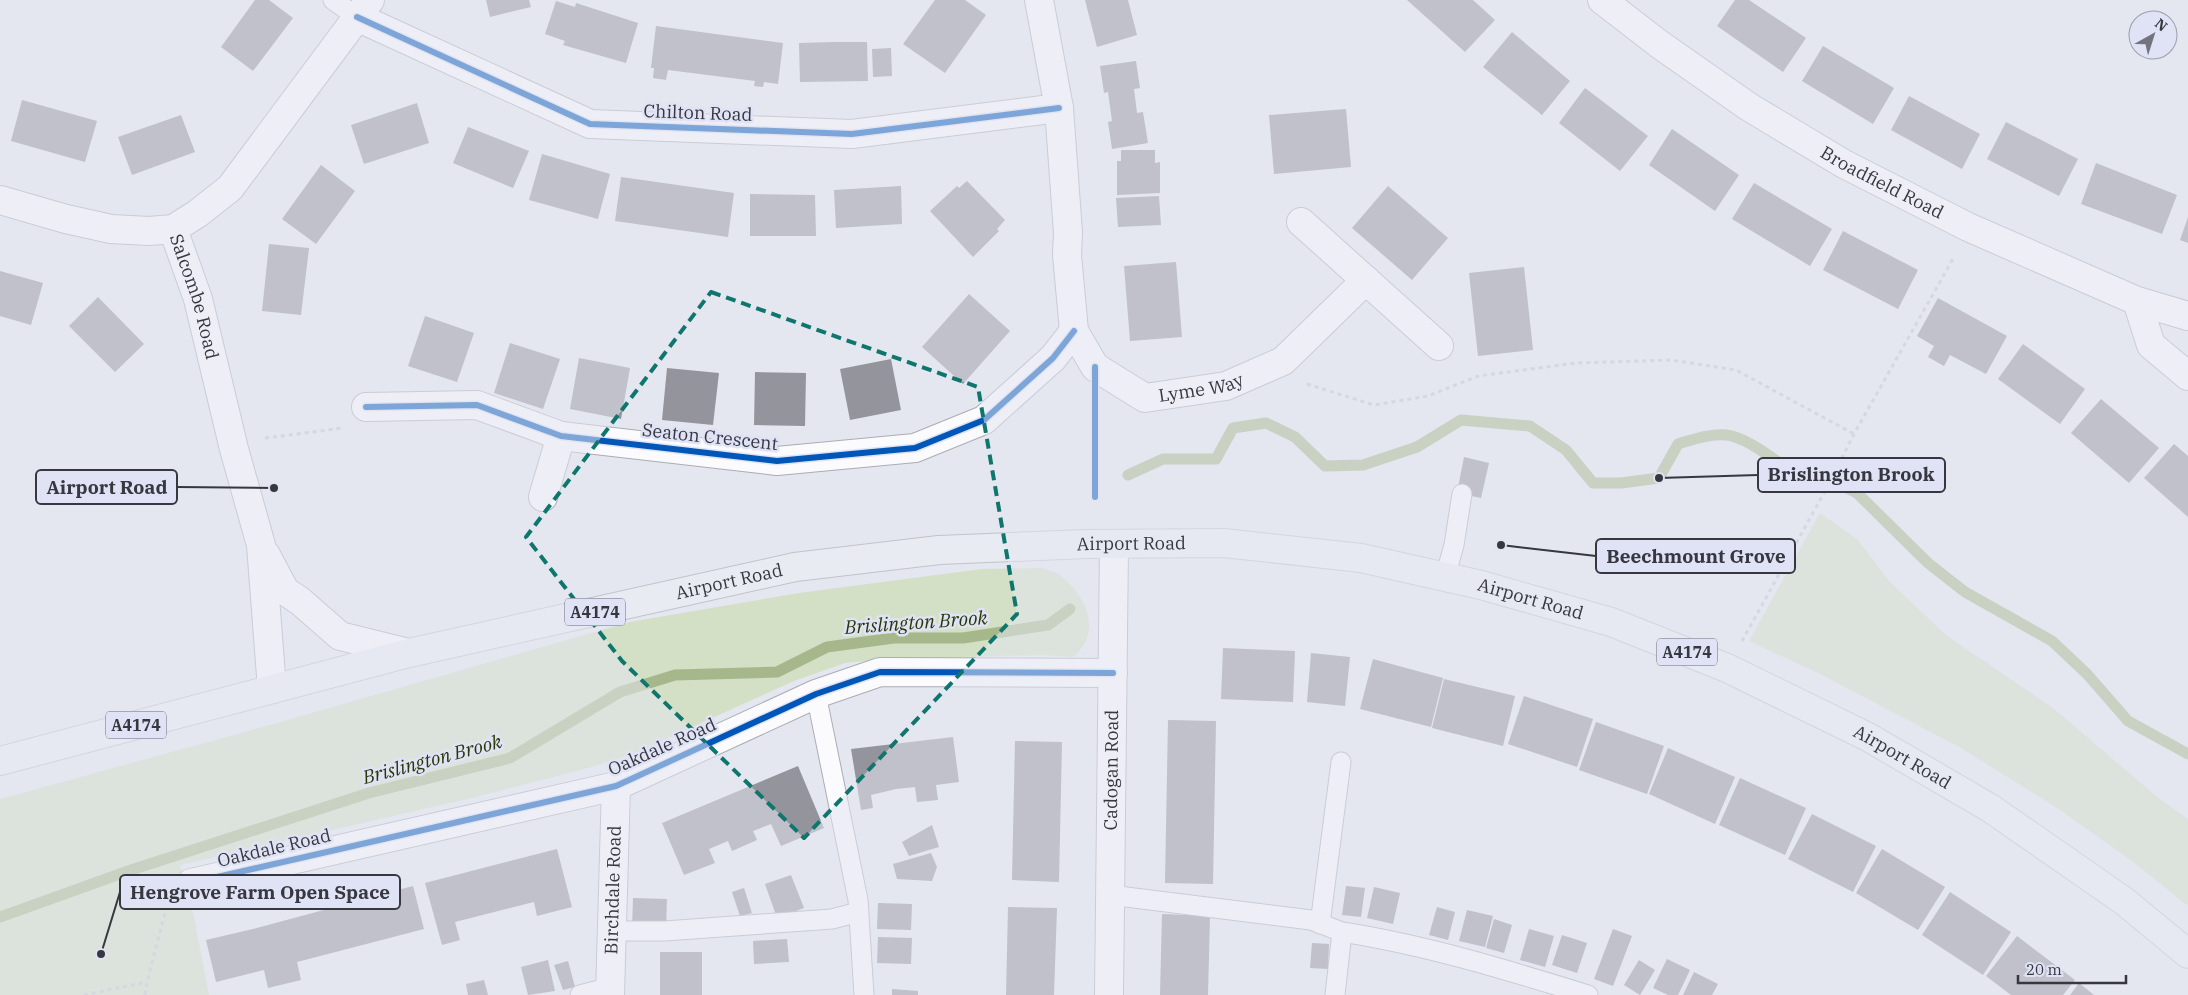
<svg xmlns="http://www.w3.org/2000/svg" width="2188" height="995" font-family="'IBM Plex Serif',serif">
<rect width="100%" height="100%" fill="#e4e6f0"/>
<path fill="#d3e0c6" d="M1820 513 1858 540 1889 581 1947 636 2053 708 2161 800 2188 819V906L2132 861 2054 806 1961 748 1820 674 1749 641Z
M1041 568C1047 570 1057 572 1062 577 1088 598 1102 634 1073 657L1041 655 885 659 845 663 794 681 633 754 588 768 476 797 180 865 193 912 209 995H0V799L245 732 630 622 799 593 982 569Z"/>
<g fill="none" stroke-linecap="round" stroke-linejoin="round">
<path stroke="#a6b88b" stroke-width="11" d="M1128 475 1163 459H1216L1233 428 1266 423 1295 437 1325 466 1363 465 1417 447 1461 420 1530 426 1566 450 1593 483H1621L1659 478 1678 444C1694 439 1715 432 1732 436 1753 442 1776 461 1793 473L1814 471 1857 493 1928 563 1965 592 2052 641 2087 674 2128 721 2188 754
M0 917 131 870 369 793 510 758 620 692 675 675 777 672 827 647 894 638H963L1048 625 1070 609"/>
</g>
<path fill="#94959c" d="M255 0H269L293 18 253 71 221 47Z
M486 0H529L531 7 490 17Z
M935 0H965L986 15 945 73 903 44Z
M1085 0H1128L1137 35 1097 47Z
M1407 0H1473L1495 20 1465 52Z
M1735 0H1749L1806 38 1783 72 1717 26Z
M556 1 575 7 576 3 638 23 626 63 563 45 565 41 545 34Z
M656 26 783 43 778 84 764 82 763 87 754 86 755 81 668 70 666 80 653 78 654 68H651Z
M1512 32 1570 81 1542 115 1483 67Z
M833 42H867L868 81 800 82 799 43Z
M1823 46 1894 88 1873 124 1802 81Z
M891 48 892 76 873 77 872 49Z
M1136 61 1140 88 1134 89 1137 113 1143 112 1148 143 1112 149 1108 122 1112 121 1108 92 1104 93 1100 66Z
M1585 88 1648 136 1620 171 1559 123Z
M1909 96 1980 134 1962 169 1891 130Z
M22 100 97 121 85 162 11 141Z
M417 103 429 143 364 164 351 125Z
M1346 109 1351 167 1274 174 1269 115Z
M181 115 195 152 132 175 118 137Z
M2006 122 2078 159 2059 196 1987 159Z
M468 127 529 151 513 188 453 163Z
M1672 129 1739 175 1715 211 1649 165Z
M1121 150H1155V163L1160 162V193L1117 195V161H1121Z
M542 154 610 174 598 219 529 200Z
M2096 163 2177 195 2162 234 2081 204Z
M321 165 355 191 316 244 282 219Z
M621 177 734 193 728 237 615 221Z
M967 181 1005 220 997 229 999 231 973 257 930 211 957 186 959 188Z
M1754 183 1832 229 1810 266 1732 219Z
M901 186 902 224 836 228 834 190Z
M1388 186 1448 238 1412 280 1352 228Z
M750 194 815 195 816 236H750Z
M1159 196 1161 225 1118 227 1116 198Z
M2188 217V243L2180 240Z
M1843 231 1918 270 1898 309 1823 270Z
M269 244 309 248 301 315 262 311Z
M1176 262 1182 337 1130 341 1124 266Z
M1524 267 1533 350 1478 356 1469 273Z
M0 271 43 283 31 325 0 316Z
M969 294 1010 331 963 384 922 347Z
M98 297 144 344 115 372 69 326Z
M1938 298 2007 336 1986 374 1950 355 1944 366 1928 357 1934 346 1917 336Z
M425 316 474 333 457 382 408 366Z
M510 343 560 359 543 409 494 393Z
M2023 344 2085 389 2060 424 1998 379Z
M579 358 630 368 621 419 570 409Z
M891 359 901 410 850 420 840 369Z
M667 368 719 373 713 425 662 420Z
M755 372 806 373 805 426 754 425Z
M2101 399 2159 448 2129 483 2071 433Z
M2174 444 2188 456V517L2144 478Z
M1464 457 1489 463 1481 498 1457 493Z
M1223 648 1295 651 1293 702 1221 699Z
M1311 653 1350 657 1345 706 1307 702Z
M1373 659 1443 678 1431 727 1360 709Z
M1444 679 1515 696 1503 746 1432 728Z
M1524 696 1593 719 1577 767 1508 744Z
M1168 720 1216 721 1213 884 1165 883Z
M1596 722 1664 746 1647 794 1579 770Z
M953 737 959 782 936 785 938 800 917 802 915 787 896 789 871 795 873 808 861 810 851 749Z
M1015 741 1062 742 1059 882 1012 880Z
M1668 748 1735 777 1715 824 1649 794Z
M798 766 824 828 781 846 771 824 753 831 757 840 732 851 728 841 709 849 715 863 684 875 662 823Z
M1740 778 1806 808 1785 855 1719 825Z
M1812 814 1876 846 1853 892 1788 859Z
M932 825 939 847 909 856 902 842Z
M557 849 572 907 537 916 534 902 455 922 460 940 442 945 425 883Z
M1882 849 1945 887 1918 930 1856 893Z
M931 853 937 867 932 881 897 879 893 864Z
M791 875 804 908 777 918 765 884Z
M413 886 424 929 297 962 301 980 268 988 264 970 216 982 206 940 253 929Z
M1346 886 1365 888 1361 917 1342 915Z
M1374 887 1400 893 1393 924 1367 918Z
M744 888 752 913 740 916 732 892Z
M1950 892 2011 932 1983 975 1922 935Z
M633 898 667 899 666 928 632 927Z
M878 903 912 904 911 930 877 929Z
M1008 907 1057 908 1054 995H1006Z
M1437 907 1455 912 1448 940 1429 935Z
M1467 910 1493 916 1485 947 1459 941Z
M1162 914 1210 916 1208 995H1160Z
M1494 919 1512 925 1504 953 1486 948Z
M1529 929 1554 936 1545 967 1520 960Z
M1613 929 1632 936 1613 986 1594 979Z
M1562 935 1587 943 1577 973 1552 965Z
M2017 936 2075 980 2063 995H2011L1986 976Z
M878 937 912 938 911 964 877 963Z
M787 939 789 962 754 964 753 941Z
M1312 943 1329 944 1328 969 1310 968Z
M660 952H702V995H660Z
M1667 959 1690 970 1678 995H1668L1653 988Z
M548 960 555 991 528 995 521 967Z
M1639 960 1655 970 1640 995 1624 985Z
M568 961 575 987 563 990 554 965Z
M1694 972 1718 984 1712 995H1683Z
M484 980 488 995H468L466 984Z
M2079 983 2094 995H2070Z
M892 989 918 991V995H892Z"/>
<g fill="none" stroke-linecap="round" stroke-linejoin="round">
<g stroke="#abadb5" stroke-width="21">
<path id="lane" d="M333 0 357 17
M1445 577 1454 545 1462 494
M816 694 858 900 864 995
M1110 895 1311 920 1342 932 1335 995
M1320 924 1341 762
M612 931H665L832 919 859 912
M1342 932C1426 945 1507 970 1588 995
M580 995 611 987"/>
</g>
<g stroke="#abadb5" stroke-width="30">
<g id="street">
<path id="s1" d="M1039 0 1059 108 1068 233 1067 255 1074 331 1095 367 1145 398 1226 386 1283 361 1366 280"/>
<path id="s2" d="M1602 0 1659 44 1749 107 1844 164 1968 227 2137 301 2188 316"/>
<path d="M357 17 590 124 852 134 1059 108"/>
<path d="M0 200 66 219 111 229 149 231 173 229 197 214 230 188 370 0"/>
<path d="M1301 222 1439 346"/>
<path id="s3" d="M173 229 198 299 234 449 261 545 272 689"/>
<path d="M2137 301 2151 345 2188 376"/>
<path d="M366 407 477 405 561 436 777 461 915 448 984 420 1053 358 1074 331"/>
<path d="M543 497 561 436"/>
<path d="M266 555 285 591 300 601 340 636 409 653"/>
<path d="M191 883 616 786 816 694 880 672 1113 673"/>
<path id="s4" d="M610 995 616 786"/>
<path id="s5" d="M1109 995 1114 545"/>
</g>
</g>
<g stroke="#c2c3c8" stroke-width="30">
<g id="highway">
<path id="s6" d="M0 761 409 653 795 567 939 550 1087 544 1224 543 1361 558 1481 585 1611 622 1727 668 1868 737 1990 808 2124 901 2188 954"/>
</g>
</g>
<path stroke="#c6c7ca" stroke-width="3" stroke-dasharray="4 4" stroke-linecap="butt" d="M1307 384 1374 405 1428 396 1478 376 1576 363 1671 360 1736 370 1854 434
M265 438 343 428
M1742 641 1824 493 1854 434 1954 257
M84 995 147 982
M145 995 147 982 167 905"/>
<use href="#lane" stroke="#fbfbfd" stroke-width="19"/>
<use href="#street" stroke="#fbfbfd" stroke-width="28"/>
<use href="#highway" stroke="#e9ebf3" stroke-width="28"/>
<g stroke="#dfe3f5" stroke-width="9">
<path id="cycleway" d="M357 17 590 124 852 134 1059 108
M1095 367V497
M366 407 477 405 561 436 777 461 915 448 984 420 1053 358 1074 331
M191 883 616 786 816 694 880 672 1113 673"/>
</g>
<use href="#cycleway" stroke="#0057b8" stroke-width="6"/>
</g>
<path d="M0 0H2188V995H0ZM711 292 978 387 1017 614 804 838 622 661 526 537Z" fill="#e4e6f0" fill-opacity=".55" fill-rule="evenodd"/>
<path fill="none" stroke="#0f766e" stroke-width="4" stroke-dasharray="10 6" stroke-linejoin="round" d="M711 292 978 387 1017 614 804 838 622 661 526 537Z"/>
<g text-anchor="middle" stroke-width="5" stroke-linejoin="round" paint-order="stroke">
<g fill="#dfe3f5" stroke="#696b76" stroke-width="1">
<rect x="565" y="598.5" width="60" height="27" rx="4"/>
<rect x="1657" y="638.5" width="60" height="27" rx="4"/>
<rect x="106" y="711.5" width="60" height="27" rx="4"/>
</g>
<g font-size="16" font-weight="bold" fill="#36373f">
<text x="595" y="618">A4174</text>
<text x="1687" y="658">A4174</text>
<text x="136" y="731">A4174</text>
</g>
<g font-size="18" fill="#36373f" stroke="#dfe3f5">
<text transform="translate(698 113) rotate(2)" y="6">Chilton Road</text>
<text dy="6" stroke="none"><textPath href="#s2" startOffset="335">Broadfield Road</textPath></text>
<text dy="6" stroke="none"><textPath href="#s3" startOffset="71">Salcombe Road</textPath></text>
<text dy="6" stroke="none"><textPath href="#s1" startOffset="491">Lyme Way</textPath></text>
<text transform="translate(710 437) rotate(6)" y="6">Seaton Crescent</text>
<text dy="6" stroke="none"><textPath href="#s6" startOffset="1156">Airport Road</textPath></text>
<text dy="6" stroke="none"><textPath href="#s6" startOffset="751">Airport Road</textPath></text>
<text dy="6" stroke="none"><textPath href="#s6" startOffset="1561">Airport Road</textPath></text>
<text transform="translate(662 747) rotate(-24)" y="6">Oakdale Road</text>
<text dy="6" stroke="none"><textPath href="#s6" startOffset="1966">Airport Road</textPath></text>
<text dy="6" stroke="none"><textPath href="#s5" startOffset="225">Cadogan Road</textPath></text>
<text transform="translate(274 848) rotate(-13)" y="6">Oakdale Road</text>
<text dy="6" stroke="none"><textPath href="#s4" startOffset="105">Birchdale Road</textPath></text>
</g>
<g font-size="19" font-style="italic" fill="#283802" stroke="#dfe3f5">
<text transform="translate(916 622) rotate(-4)" y="7">Brislington Brook</text>
<text transform="translate(432 759) rotate(-15)" y="7">Brislington Brook</text>
</g>
</g>
<path fill="none" stroke="#36373f" stroke-width="2" d="M1659 478L1758 475M274 488L177 487M1501 545L1596 556M101 954L120 892"/>
<g fill="#36373f" stroke="#dfe3f5" stroke-width="2">
<circle cx="1659" cy="478" r="5"/>
<circle cx="274" cy="488" r="5"/>
<circle cx="1501" cy="545" r="5"/>
<circle cx="101" cy="954" r="5"/>
</g>
<g fill="#dfe3f5" stroke="#36373f" stroke-width="2">
<rect x="1758" y="458" width="187" height="34" rx="5"/>
<rect x="36" y="470" width="141" height="34" rx="5"/>
<rect x="1596" y="539" width="199" height="34" rx="5"/>
<rect x="120" y="875" width="280" height="34" rx="5"/>
</g>
<g font-size="19" text-anchor="middle" font-weight="bold" fill="#36373f">
<text x="1851" y="481">Brislington Brook</text>
<text x="107" y="494">Airport Road</text>
<text x="1696" y="563">Beechmount Grove</text>
<text x="260" y="899">Hengrove Farm Open Space</text>
</g>
<g transform="translate(2153 35) rotate(39)"><circle r="24" fill="#dfe3f5" stroke="#9b9eac"/>
<path d="M0-4L9 19L0 12L-9 19Z" fill="#73747d"/>
<text y="-8" font-size="14" font-weight="bold" text-anchor="middle" fill="#36373f">N</text>
</g>
<path d="M2018 975v8h108v-8" fill="none" stroke="#36373f" stroke-width="2.5"/>
<text x="2026" y="975" font-size="15" fill="#36373f" stroke="#dfe3f5" stroke-width="4" paint-order="stroke">20 m</text>
</svg>
